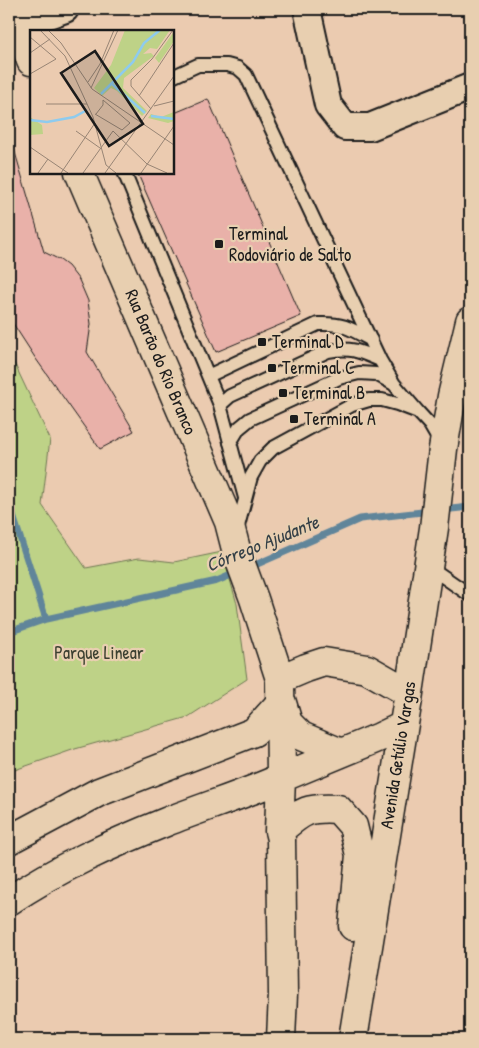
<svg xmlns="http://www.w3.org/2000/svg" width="479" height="1048" font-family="'Patrick Hand',sans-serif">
<rect width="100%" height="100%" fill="#ebcbb0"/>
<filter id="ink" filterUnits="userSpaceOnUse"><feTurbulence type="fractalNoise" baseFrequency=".02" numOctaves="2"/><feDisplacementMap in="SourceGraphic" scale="10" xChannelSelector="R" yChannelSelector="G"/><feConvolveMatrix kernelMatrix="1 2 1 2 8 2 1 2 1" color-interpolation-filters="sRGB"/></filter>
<g filter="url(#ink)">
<path fill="#bed287" stroke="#6d7752" d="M9 352 50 439 42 505 86 568 139 558 174 562 222 552 237 604 247 679 188 717 75 749 9 772Z"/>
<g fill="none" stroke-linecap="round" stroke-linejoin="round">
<path stroke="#60859a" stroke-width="7" d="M9 503 46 619
M442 510 470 507
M248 568 360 519 431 511
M9 632 46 619 217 581 238 572"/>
</g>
<path fill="#e9b1a9" stroke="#1c1c1c" d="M208 99 301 316 216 352 137 172H172V114Z
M9 149H14L44 252 60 260 68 266 79 280 88 301 91 324 87 352 134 431 100 449 36 359 12 322 9 311Z"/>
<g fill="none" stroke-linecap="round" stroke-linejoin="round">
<g stroke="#1c1c1c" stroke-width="16">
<path id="service" d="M172 77 198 65H227L238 68 246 75 380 360 394 384 418 412
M124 172 220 405 245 498
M208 376 318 324C343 323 350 328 371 340
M220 405 230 396 328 351C352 347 359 351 380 360
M230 443 239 428 250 419 339 378 359 373 376 374 394 384
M237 530 251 477 260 461 273 448 352 405 369 400H382L397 404 418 412 430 425 441 444
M428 566 470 595"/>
</g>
<g stroke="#1c1c1c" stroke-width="30">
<path id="minor" d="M307 9 328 105 345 127H370L470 87
M9 29 65 9"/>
</g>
<g stroke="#1c1c1c" stroke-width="31">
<path id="tertiary" d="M9 840 99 792 254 732 281 702
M9 901C58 868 111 844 166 822 204 807 243 795 281 778"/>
</g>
<g stroke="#1c1c1c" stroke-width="31">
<path id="secondary" d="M11 9 31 61
M79 172 229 522 237 553 254 599 280 679 281 778 279 831 281 839 283 994 281 1039
M280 679 306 668 324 662 367 669 409 693
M282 703 288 723 301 736 341 753
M281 778 380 737 403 726
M279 831C303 811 306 807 338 809L353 826 360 855 353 926
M353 1039 409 693 434 528 443 449 452 396 470 321"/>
</g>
<use href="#service" stroke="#e8cfb0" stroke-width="12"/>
<use href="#minor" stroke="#e8cfb0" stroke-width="26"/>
<use href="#tertiary" stroke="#e8cfb0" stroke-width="28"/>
<use href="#secondary" stroke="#e8cfb0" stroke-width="28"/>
</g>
</g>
<g fill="#1c1c1c" stroke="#e8cfb0" stroke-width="2">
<rect x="214" y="239" width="10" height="10" rx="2.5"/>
<rect x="257" y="337" width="10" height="10" rx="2.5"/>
<rect x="267" y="363" width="10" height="10" rx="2.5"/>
<rect x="278" y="388" width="10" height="10" rx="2.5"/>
<rect x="289" y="414" width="10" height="10" rx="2.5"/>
</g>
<g text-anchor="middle" stroke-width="4.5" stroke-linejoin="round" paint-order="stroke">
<g font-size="18" fill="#1c1c1c" stroke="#e8cfb0" text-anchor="start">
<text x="229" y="240">Terminal<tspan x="229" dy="21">Rodoviário de Salto</tspan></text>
<text x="272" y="348">Terminal D</text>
<text x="282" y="374">Terminal C</text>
<text x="293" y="399">Terminal B</text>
<text x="304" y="425">Terminal A</text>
</g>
<g font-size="18" fill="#1c1c1c" stroke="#e8cfb0">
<text transform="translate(161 362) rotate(67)" y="6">Rua Barão do Rio Branco</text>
<text transform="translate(398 755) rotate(-81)" y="6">Avenida Getúlio Vargas</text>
</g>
<g font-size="18" fill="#3c4031" stroke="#e8cfb0">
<text x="99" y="659">Parque Linear</text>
</g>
<g font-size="19" font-style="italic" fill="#333f46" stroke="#e8cfb0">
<text transform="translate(262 543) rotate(-22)" y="7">Córrego Ajudante</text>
</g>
</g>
<g transform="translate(30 30)">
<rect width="144" height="144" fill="#ebcbb0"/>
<path d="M95 0H140L127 19 120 18 113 24 121 23 124 26 121 28 94 48 93 58 117 81 112 86 87 61 81 58 72 66 64 58 81 35ZM143 3 144 11 129 33 125 28ZM144 82V91L138 93 118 88 121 84 131 87ZM0 87 12 95 13 104 0 105Z" fill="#bed287"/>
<path fill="none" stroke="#8ecbee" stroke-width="2.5" d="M81 53 115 83M71 64 103 32 114 13 130 0M121 86 144 89M0 90 17 92 44 87 57 80"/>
<path fill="none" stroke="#988575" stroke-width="1" d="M10 0 35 26 63 87 76 135 86 143M18 0 31 13 62 59 144 115M0 7 26 29 0 44M0 23 20 9M58 52 70 34 84 0M61 58 88 0M109 66 144 13M16 74H57M124 76 144 71M121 79 101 56V50L122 29 143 0M65 84 92 100 100 93 73 70M66 84 73 75V70M46 101 70 118M0 117 38 143M8 143 18 129M31 143 65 93M53 143 83 101 117 134 137 143M75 143 144 46M111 143 144 96"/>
<path fill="#1c1c1c" fill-opacity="0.15" stroke="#1c1c1c" stroke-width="2.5" d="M65 21 113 94 79 116 31 43Z"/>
<rect width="144" height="144" fill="none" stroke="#1c1c1c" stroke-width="2.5"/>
</g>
<rect width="479" height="1048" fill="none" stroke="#e8cfb0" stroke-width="30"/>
<rect x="15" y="15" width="449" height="1018" fill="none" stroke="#1c1c1c" stroke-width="2" filter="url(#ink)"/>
</svg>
